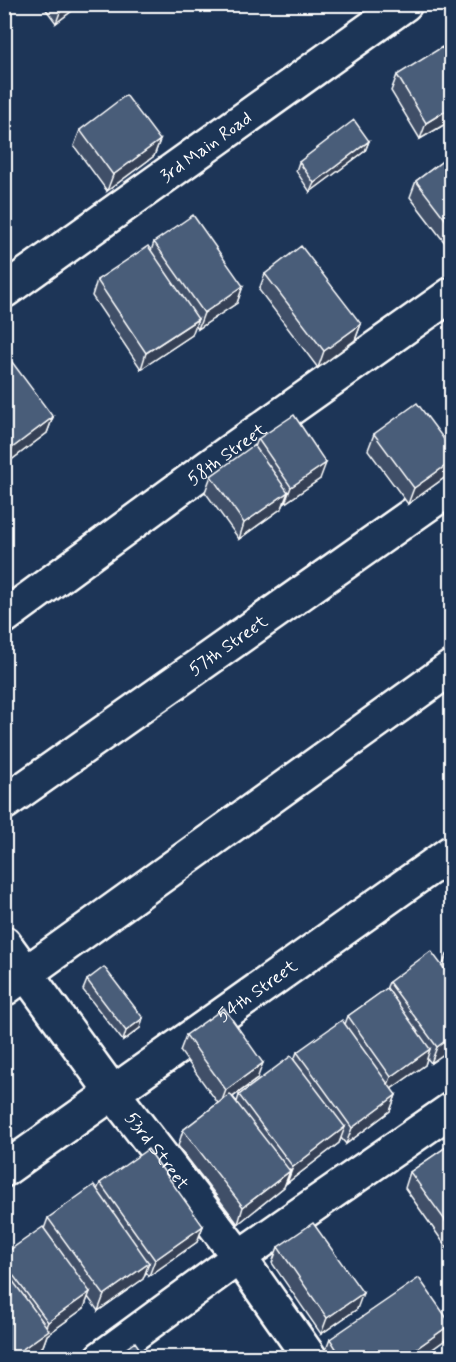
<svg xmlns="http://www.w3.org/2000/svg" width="456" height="1362" font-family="Mynerve,sans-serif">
<rect width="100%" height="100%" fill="#1d3557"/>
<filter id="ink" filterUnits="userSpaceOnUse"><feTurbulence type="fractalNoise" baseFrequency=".0167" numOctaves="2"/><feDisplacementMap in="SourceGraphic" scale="12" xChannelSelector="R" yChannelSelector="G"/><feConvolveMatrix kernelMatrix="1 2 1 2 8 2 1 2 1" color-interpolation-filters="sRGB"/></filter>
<g filter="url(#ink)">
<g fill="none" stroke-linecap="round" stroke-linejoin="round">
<g stroke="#fff" stroke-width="38">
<g id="street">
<path id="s1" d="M4 617 229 452 452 294"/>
<path id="s2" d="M4 803 452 487"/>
<path id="s3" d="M4 943 113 1093 239 1257 310 1358"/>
<path d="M4 989 452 667"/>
<path id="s4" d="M4 1170 452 852"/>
<path d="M101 1358 239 1257 452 1109"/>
</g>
</g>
<g stroke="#fff" stroke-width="38">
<g id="secondary">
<path id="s5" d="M4 291 405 4"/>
</g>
</g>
<use href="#street" stroke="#1d3557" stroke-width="33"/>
<use href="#secondary" stroke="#1d3557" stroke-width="33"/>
</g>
<path fill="#405068" stroke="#fff" stroke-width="1.5" d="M42 4H81L56 23Z
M220 4H235L225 11Z
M452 62V120L420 139 391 91 397 75Z
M80 130 160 140 154 156 107 191 74 146Z
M369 141 365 151 310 192 296 171 299 162Z
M452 154V252L410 197 416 181Z
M154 242 243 286 237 303 198 329 195 325 192 335 141 369 92 296 97 280 151 251Z
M265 274 361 324 355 340 318 368 259 290Z
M4 368 53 417 47 433 6 464 4 467Z
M374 434 452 450 451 473 408 504 368 450Z
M258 439 320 479 285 503V502L282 508 239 539 205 492 211 476 255 447Z
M452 951V1048L431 1063 427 1058 425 1065 391 1089 396 1095 390 1111 346 1144 341 1138 339 1143 287 1183 286 1182 284 1187 238 1224 178 1146 183 1130 218 1103 180 1051 186 1035 257 1079 233 1097 237 1102 239 1095 294 1060 297 1052 345 1024 348 1016 386 989 389 982 442 967 447 955Z
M87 980 140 1028 123 1041 83 990Z
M452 1143V1255L405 1188 410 1172Z
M100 1183 203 1226 197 1242 149 1276 146 1272 143 1279 98 1311 88 1297 84 1308 47 1335 43 1346 27 1358H4V1254L44 1229 48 1218 97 1190Z
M278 1247 357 1309 321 1334 272 1263Z
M330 1339 445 1340 420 1358H325L324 1355Z"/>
<path fill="#344155" stroke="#fff" stroke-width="1.5" d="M65 4H81L56 23 62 7Z
M227 4H235L225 11Z
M452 107V120L420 139 426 123Z
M160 140 154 156 107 191 113 175Z
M369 141 365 151 310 192 314 183Z
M243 286 237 303 198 329 204 313Z
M198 319 192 335 141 369 146 353Z
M361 324 355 340 318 368 324 351Z
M53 417 47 433 6 464 12 448Z
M452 461 451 473 408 504 414 488Z
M326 463 320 479 285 503 291 487Z
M288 492 282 508 239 539 244 523Z
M143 1018 140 1028 123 1041 126 1031Z
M452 1036V1048L431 1063 437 1047Z
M430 1049 425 1065 385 1093 391 1077Z
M263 1063 257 1079 220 1106 226 1090Z
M396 1095 390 1111 346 1144 352 1128Z
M345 1127 339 1143 287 1183 293 1167Z
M290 1171 284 1187 238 1224 243 1207Z
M203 1226 197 1242 149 1276 155 1260Z
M149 1263 143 1279 98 1311 104 1295Z
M90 1292 84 1308 47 1335 43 1346 27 1358H10L43 1334 48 1322Z
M363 1293 357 1309 321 1334 327 1318Z
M451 1324 445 1340 420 1358H403Z"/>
<path fill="#4a5d79" stroke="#fff" stroke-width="1.5" d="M442 47 452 62V107L426 123 397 75Z
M126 95 160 140 113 175 80 130Z
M354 120 369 141 314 183 299 162Z
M452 154V228L416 181Z
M193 215 243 286 204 313 154 242Z
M148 246 198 319 146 353 97 280Z
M301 246 361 324 324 351 265 274Z
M12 362 53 417 12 448 4 438V368Z
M417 403 452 450V461L414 488 374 434Z
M294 415 326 463 291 487 258 439Z
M254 445 288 492 244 523 211 476Z
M431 951 452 979V1036L437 1047 389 982Z
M452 951V961L447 955Z
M104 967 143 1018 126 1031 87 980Z
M387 988 430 1049 391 1077 348 1016Z
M224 1008 263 1063 226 1090 186 1035Z
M342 1020 396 1095 352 1128 297 1052Z
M291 1056 345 1127 293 1167 239 1095Z
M230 1094 290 1171 243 1207 183 1130Z
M452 1143V1230L410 1172Z
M148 1149 203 1226 155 1260 100 1183Z
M94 1185 149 1263 104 1295 48 1218Z
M313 1223 363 1293 327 1318 278 1247Z
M43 1227 90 1292 48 1322 4 1263V1254Z
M4 1269 49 1330 10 1358H8L4 1352Z
M419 1278 451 1324 403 1358H342L330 1339Z
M135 1342 146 1358H113Z"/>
</g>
<g text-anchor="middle" stroke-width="5" stroke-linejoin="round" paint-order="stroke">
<g font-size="18" fill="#fff" stroke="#1d3557">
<text dy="6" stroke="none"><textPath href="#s5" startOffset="248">3rd Main Road</textPath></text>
<text dy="6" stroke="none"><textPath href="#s1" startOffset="276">58th Street</textPath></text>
<text dy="6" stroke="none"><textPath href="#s2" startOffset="274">57th Street</textPath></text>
<text dy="6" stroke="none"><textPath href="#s4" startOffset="310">54th Street</textPath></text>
<text dy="6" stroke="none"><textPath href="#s3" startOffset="258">53rd Street</textPath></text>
</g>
</g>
<rect width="456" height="1362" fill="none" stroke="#1d3557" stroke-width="24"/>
<rect x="12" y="12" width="432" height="1338" fill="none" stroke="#fff" stroke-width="2" filter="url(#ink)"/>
</svg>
